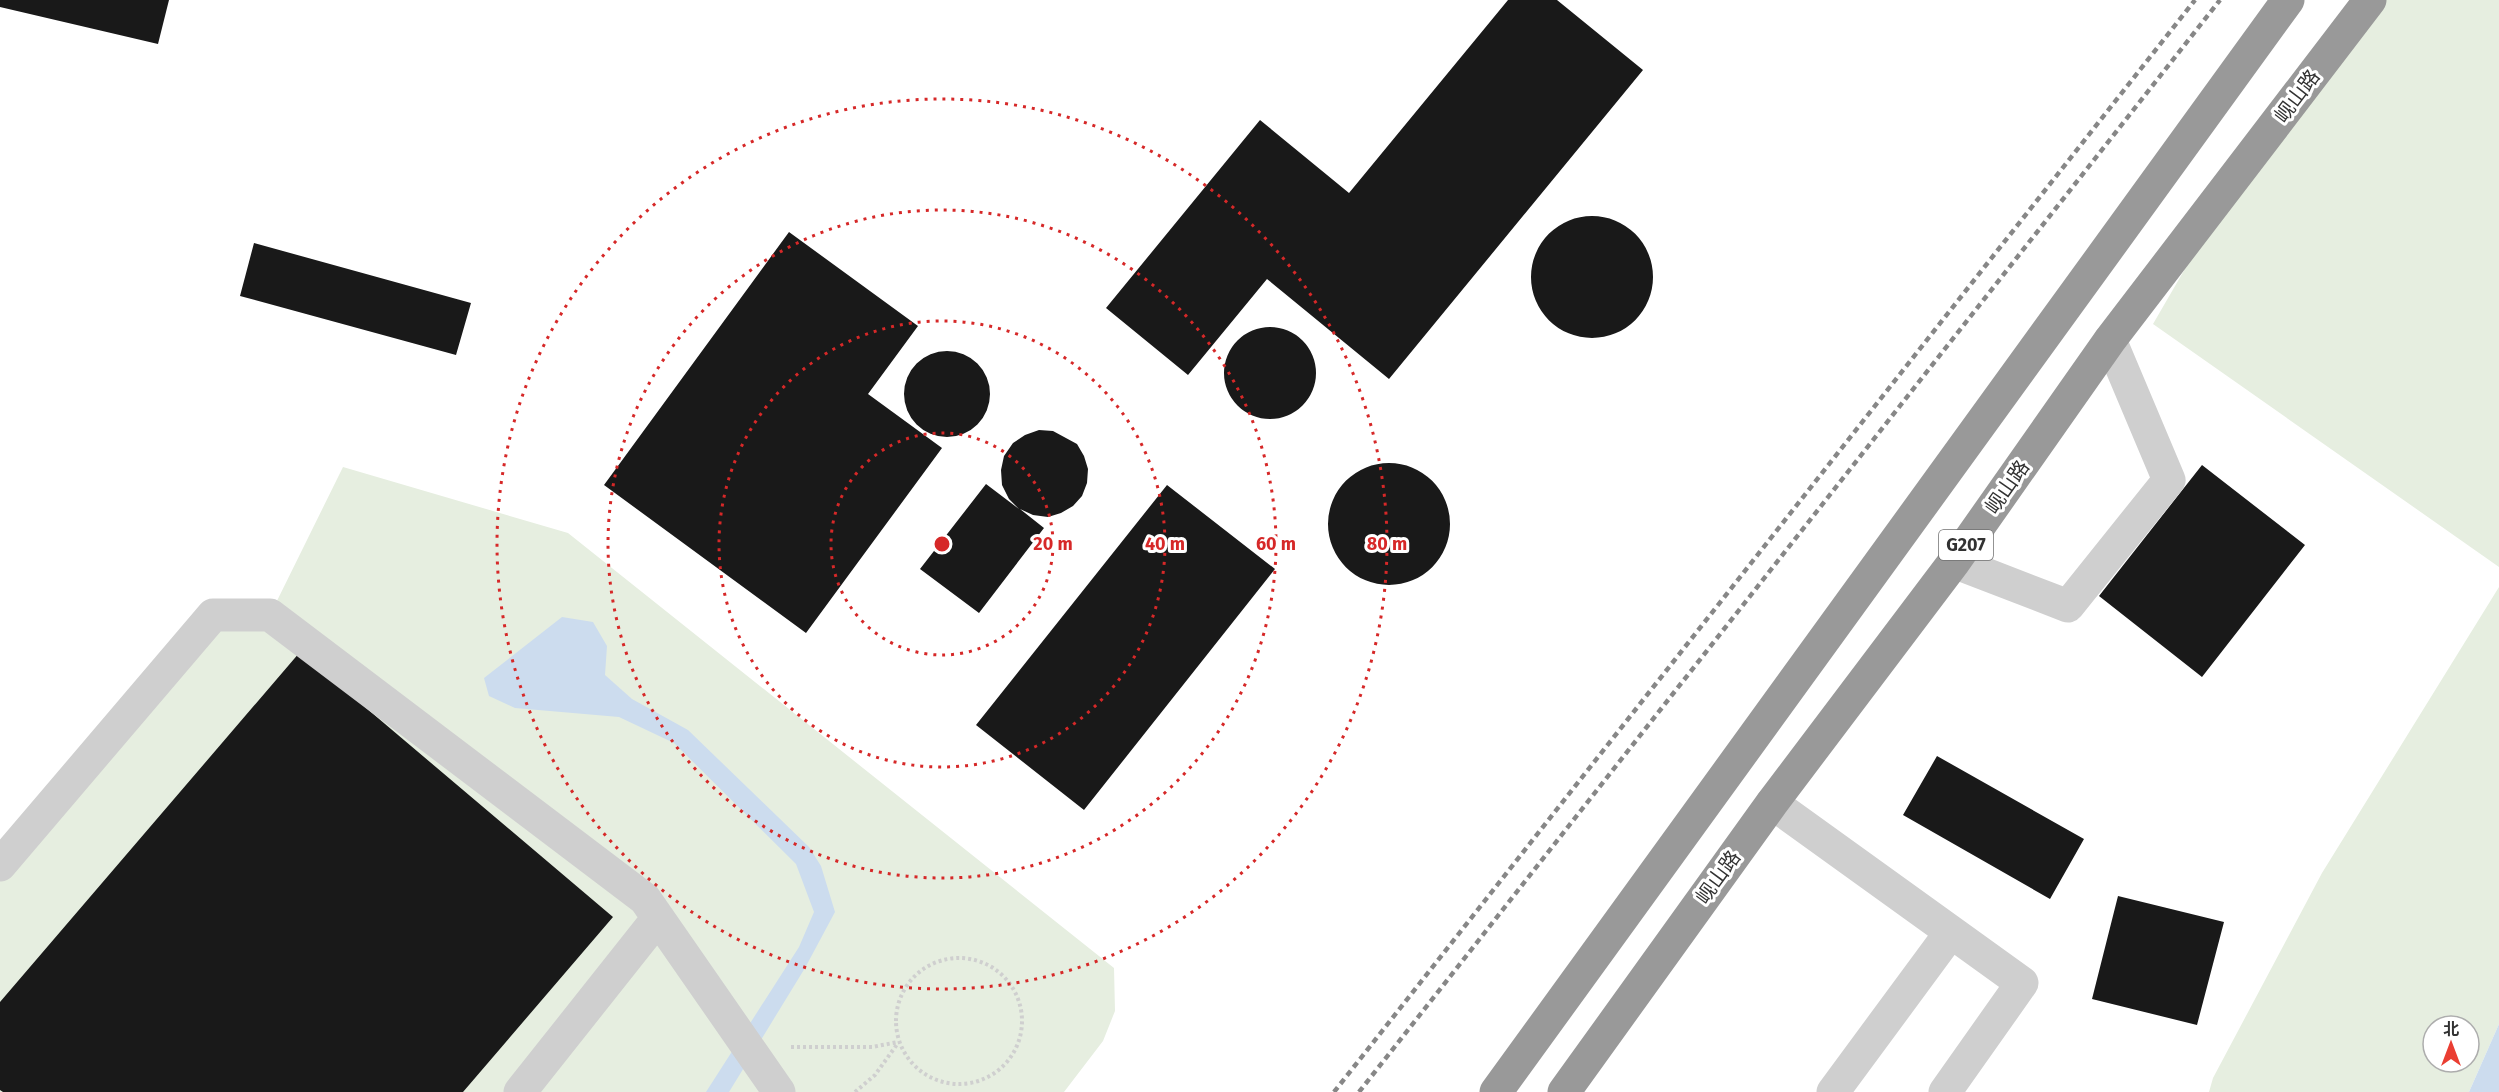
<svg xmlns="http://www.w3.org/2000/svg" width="2499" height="1092" font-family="'Fira Sans','Noto Sans SC',sans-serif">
<rect width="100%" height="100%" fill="#fff"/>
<path fill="#e6eee0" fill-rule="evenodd" d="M2370 0H2499V567L2153 324 2251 155Z
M343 467 568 533 1114 968 1115 1011 1103 1041 1064 1092H0V865L213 615H270Z
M2499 587V1024L2469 1092H2209L2213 1078 2322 873ZM2433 1026H2469V1062H2433Z"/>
<path fill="#ccdcee" d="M562 617 593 622 607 646 605 675 632 699 688 730 809 847 821 866 835 912 805 968 729 1092H706L799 947 814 912 796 864 674 743 619 717 515 708 489 696 484 678Z
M2499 1024V1092H2469Z"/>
<path fill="#191919" d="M0 0H169L158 44 0 7Z
M1508 0H1557L1643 70 1389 379 1267 279 1188 375 1106 308 1260 120 1349 193Z
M1531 277a61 61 0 1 1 122 0a61 61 0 1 1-122 0Z
M789 232 918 326 868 394 942 448 806 633 604 485Z
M254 243 471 303 456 355 240 296Z
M1224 373a46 46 0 1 1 92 0a46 46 0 1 1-92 0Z
M904 394a43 43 0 1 1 86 0a43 43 0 1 1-86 0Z
M1039 430 1053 431 1077 444 1084 456 1088 469 1087 483 1082 496 1073 506 1061 513 1048 517 1033 515 1020 509 1044 528 979 613 920 569 986 484 1019 509 1009 499 1002 485 1001 470 1004 456 1013 443 1025 435Z
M1328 524a61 61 0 1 1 122 0a61 61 0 1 1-122 0Z
M2202 465 2305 545 2202 677 2099 596Z
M1167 485 1275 569 1084 810 976 725Z
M300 652 613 917 463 1092H3L0 1090V1002Z
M1937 756 2084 839 2050 899 1903 815Z
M2118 896 2224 922 2197 1025 2092 999Z"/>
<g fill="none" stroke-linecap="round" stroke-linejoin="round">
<path stroke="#cfcfcf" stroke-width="4" stroke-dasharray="3 3" stroke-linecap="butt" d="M896 1021a63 63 0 1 1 126 0a63 63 0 1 1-126 0Z
M791 1047H872L898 1042
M855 1092 875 1075 898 1043"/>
<path stroke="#cfcfcf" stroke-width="33" d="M1954 562 2068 606 2169 480 2110 340
M1772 803 2022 983 1945 1092
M0 865 213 615H270L645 899 779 1092
M520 1092 658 918
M1833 1092 1951 932"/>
<path stroke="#999" stroke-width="33" d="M1496 1092 2288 0
M1564 1092 1772 803 1954 562 2110 340 2370 0"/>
<path stroke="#878787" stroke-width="4.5" stroke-dasharray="6 4.5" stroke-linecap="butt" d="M1334 1092 2195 0
M1359 1092 2220 0"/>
</g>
<g fill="none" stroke="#d62828" stroke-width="3" stroke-dasharray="3 6">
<circle cx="942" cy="544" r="111"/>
<circle cx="942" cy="544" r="223"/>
<circle cx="942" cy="544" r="334"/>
<circle cx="942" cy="544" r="445"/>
</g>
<g text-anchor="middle" stroke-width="6" stroke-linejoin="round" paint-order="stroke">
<rect fill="#fff" stroke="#707070" stroke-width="1.5" x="1939" y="530" width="54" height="30" rx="4.5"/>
<g font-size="18" font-weight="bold" fill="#323232">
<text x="1966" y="551">G207</text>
</g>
<g font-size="20" fill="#323232" stroke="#fff">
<text transform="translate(2297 96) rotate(-53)" y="7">岘山路</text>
<text transform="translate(2007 487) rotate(-55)" y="7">岘山路</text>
<text transform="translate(1718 877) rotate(-54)" y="7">岘山路</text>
</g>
</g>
<circle cx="942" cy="544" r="9" fill="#d62828" stroke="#fff" stroke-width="3"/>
<g font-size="18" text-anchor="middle" font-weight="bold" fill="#d62828" stroke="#fff" stroke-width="6" stroke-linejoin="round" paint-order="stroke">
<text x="1053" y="550">20 m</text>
<text x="1165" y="550">40 m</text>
<text x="1276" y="550">60 m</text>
<text x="1387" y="550">80 m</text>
</g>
<g transform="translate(2451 1044)"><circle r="28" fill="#ffffff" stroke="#adadad" stroke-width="1.5"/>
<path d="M0-4.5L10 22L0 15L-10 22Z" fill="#ea3e32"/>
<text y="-9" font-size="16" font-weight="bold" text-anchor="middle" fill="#323232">北</text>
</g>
</svg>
